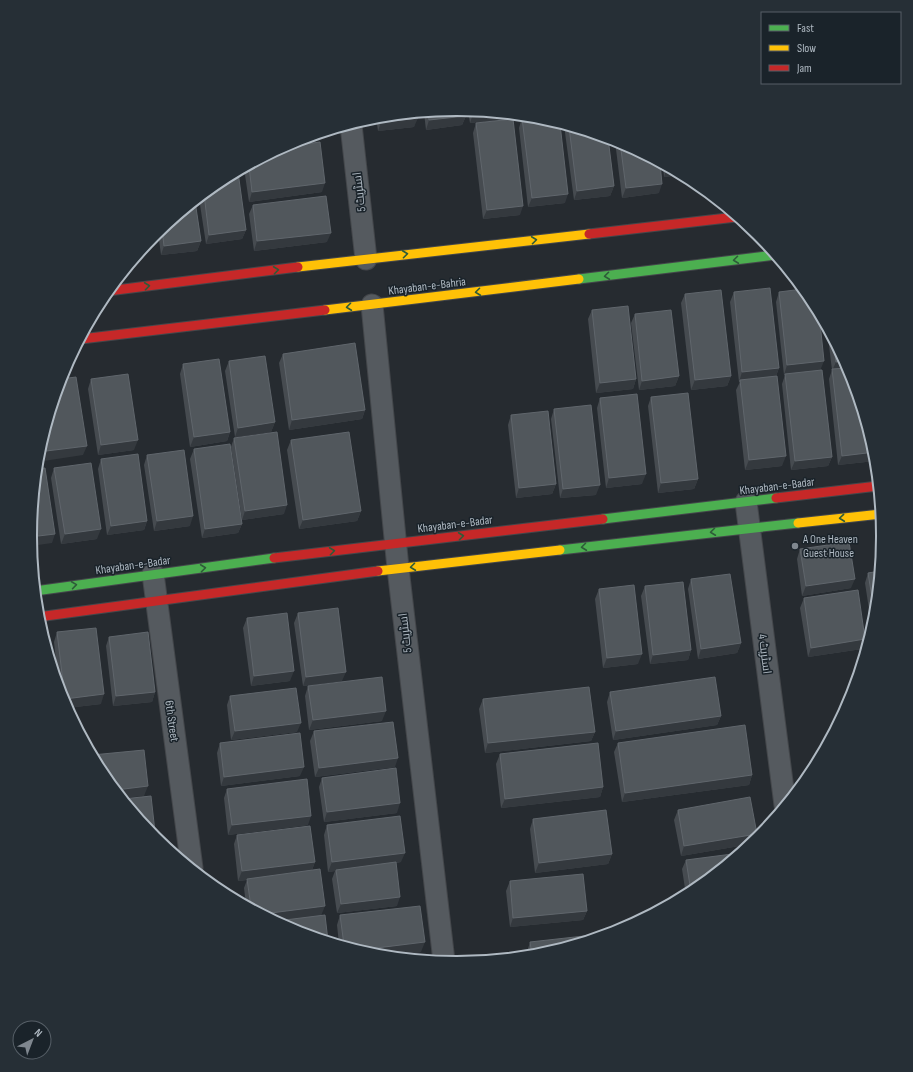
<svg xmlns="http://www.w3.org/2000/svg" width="913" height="1072" font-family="'Sofia Sans Condensed',Cairo,sans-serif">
<rect width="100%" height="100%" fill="#262b30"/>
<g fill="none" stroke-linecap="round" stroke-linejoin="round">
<g stroke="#44474b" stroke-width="23">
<path id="street" d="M351 125 366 259
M372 305 398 568 444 961
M746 502 785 805
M153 574 192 868"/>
</g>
<g stroke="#44474b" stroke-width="11">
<path id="fast" d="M579 279 775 255
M603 519 776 498
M560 550 798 523
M35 591 274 558"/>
</g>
<g stroke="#44474b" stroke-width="11">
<path id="slow" d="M298 267 589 234
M325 310 579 279
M798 523 881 514
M378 571 560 550"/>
</g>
<g stroke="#44474b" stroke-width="11">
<path id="jam" d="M589 234 736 217
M108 291 298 267
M81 339 325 310
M776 498 878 486
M274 558 603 519
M38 617 378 571"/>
</g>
<use href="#street" stroke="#555a5f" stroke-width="21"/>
<use href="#fast" stroke="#4caf50" stroke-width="9"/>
<use href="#slow" stroke="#ffc107" stroke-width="9"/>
<use href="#jam" stroke="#c62828" stroke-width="9"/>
</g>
<path fill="#464b50" d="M457 110 466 116 462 125 426 130 424 113Z
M468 111 508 115 506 119 470 123Z
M417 113 414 127 378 131 376 117Z
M522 118 565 203 528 207 519 128Z
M476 123 520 215 483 219 473 133Z
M564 125 608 138 614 186 610 196 574 200Z
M615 141 620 142 659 193 622 198Z
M284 147 322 192 249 202 244 168Z
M663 165 681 175 664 177Z
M220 181 246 230 242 239 206 244 199 198Z
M195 201 201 241 197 251 161 255 158 232Z
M253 205 327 242 254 251 249 214Z
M734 292 779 368 776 376 782 466 745 470 736 390 740 382H739L730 302Z
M779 292 821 370 832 457 828 466 791 470 782 384 785 375H784L776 302Z
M685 294 731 376 727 386 691 390 681 303Z
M592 310 636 379 633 389 596 393 588 319Z
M635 314 679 376 675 386 639 390 631 323Z
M827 329 851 373 875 461 838 465 829 379 832 370Z
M283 354 365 410 362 419 289 430 279 363Z
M229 361 275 422 271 432 235 437 225 371Z
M183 364 230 432 227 441 190 447 180 374Z
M91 379 134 450 98 455 88 389Z
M651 397 698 479 694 489 658 493 648 406Z
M600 398 642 484 606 488 597 408Z
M554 409 596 495 560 498 551 419Z
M511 415 556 484 552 494 516 498 508 425Z
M234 438 284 514 242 520 231 447Z
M291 440 361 511 357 521 299 529 287 450Z
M194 449 242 524 238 533 202 538 190 459Z
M147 455 190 526 154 531 144 465Z
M101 459 147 521 144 530 107 535 98 469Z
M54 468 97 539 61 544 51 478Z
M800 549 851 588 802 596 797 559Z
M880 571 875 619 872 629 865 583 868 573Z
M691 579 741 643 737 653 698 659 688 589Z
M645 586 691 650 688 660 650 664 641 596Z
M599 589 638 664 603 668 595 599Z
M804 598 862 649 808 657 800 608Z
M298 613 342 681 303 686 294 623Z
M247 618 290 681 251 686 243 628Z
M57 632 101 704 67 708 62 699 59 689 54 642Z
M109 637 155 692 152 702 113 706 106 646Z
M308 686 382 721 309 730 305 696Z
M610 692 721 716 717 725 613 740 607 702Z
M230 696 297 732 231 740 227 705Z
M483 699 595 732 591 741 485 753 479 709Z
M314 731 395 767 315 777 310 741Z
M220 743 300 776 221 786 217 753Z
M618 743 752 775 749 785 622 802 614 752Z
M500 754 603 787 600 797 501 808 496 764Z
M322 778 397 813 324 822 319 787Z
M227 789 308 825 228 835 224 798Z
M678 810 757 834 754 841 751 844 681 856 674 820Z
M533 819 612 854 608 864 535 873 530 829Z
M327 825 401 862 396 863 397 906 337 913 332 879 335 871 328 872 324 835Z
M237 835 315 862 312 870 321 916 277 921 246 905 244 888 247 880 238 881 234 844Z
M686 860 693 891 686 895 682 869Z
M510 881 587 911 583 920 510 927 506 891Z
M340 915 421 952 389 956 373 954 339 944 337 925Z
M530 942 539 954 527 956V952Z"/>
<path fill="#34393e" d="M486 112 508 115 506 119 470 123 473 114Z
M515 115 522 116 515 117Z
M466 116 462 125 426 130 429 120Z
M418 118 414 127 378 131 381 122Z
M328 131 326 138 293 142H294Z
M667 167 681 175 664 177Z
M325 183 322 192 249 202 252 192Z
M662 184 659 193 622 198 626 188Z
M614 186 610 196 574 200 577 191Z
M568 194 565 203 528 207 532 198Z
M523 206 520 215 483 219 487 210Z
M246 230 242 239 206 244 209 235Z
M331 233 327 242 254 251 257 241Z
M150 240H153L149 249 142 250Z
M201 241 197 251 161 255 164 246Z
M824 361 820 371 784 375 787 365Z
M844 361 849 370 832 371 836 362Z
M779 368 775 378 740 380 739 382 742 372Z
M679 376 675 386 639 390 642 381Z
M731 376 727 386 691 390 695 380Z
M636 379 633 389 596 393 600 383Z
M365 410 362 419 289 430 292 420Z
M275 422 271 432 235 437 238 428Z
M230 432 227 441 190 447 194 437Z
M138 440 134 450 98 455 101 445Z
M87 446 83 455 37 462 38 452Z
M875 452V461L838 465 842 456Z
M786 456 782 466 745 470 749 460Z
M832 457 828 466 791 470 795 461Z
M646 474 642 484 606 488 609 478Z
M698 479 694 489 658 493 661 483Z
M556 484 552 494 516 498 519 488Z
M600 485 596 495 560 498 563 489Z
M287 505 284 514 242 520 245 511Z
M361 511 357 521 299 529 303 520Z
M193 516 190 526 154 531 157 521Z
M147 521 144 530 107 535 111 526Z
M242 524 238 533 202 538 205 529Z
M101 529 97 539 61 544 65 534Z
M55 534 52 543 31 546 30 537Z
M855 579 851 588 802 596 806 586Z
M865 639 862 649 808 657 811 648Z
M741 643 737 653 698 659 701 649Z
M691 650 688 660 650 664 653 655Z
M642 654 638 664 603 668 607 658Z
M294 671 290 681 251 686 254 676Z
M346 672 342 681 303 686 306 677Z
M155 692 152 702 113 706 116 696Z
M104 694 101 704 67 708 64 702 65 699Z
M386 711 382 721 309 730 313 720Z
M721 716 717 725 613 740 616 731Z
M301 723 297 732 231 740 235 731Z
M595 732 591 741 485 753 488 743Z
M398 758 395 767 315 777 319 768Z
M304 767 300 776 221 786 224 777Z
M752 775 749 785 622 802 625 793Z
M148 786 144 796 123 798 116 790Z
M603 787 600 797 501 808 505 799Z
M400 803 397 813 324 822 327 812Z
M311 816 308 825 228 835 232 825Z
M155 832 153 836 151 833Z
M757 834 754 841 751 844 681 856 684 846Z
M405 853 401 862 328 872 332 862Z
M612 854 608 864 535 873 539 863Z
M315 862 311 872 247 879V880L238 881 242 871Z
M400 897 397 906 337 913 341 904Z
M325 906 321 916 277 921 263 914Z
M587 911 583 920 510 927 513 918Z
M425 942 421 952 389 956 373 954 360 950Z"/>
<path fill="#51575c" stroke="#60666c" d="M457 110H465L466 116 429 120 428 112Z
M473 111 486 112 473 114Z
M417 113 418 118 381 122V117Z
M532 117 540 118 560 124 568 194 532 198 522 118Z
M513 119 523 206 487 210 476 123Z
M569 127 608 138 614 186 577 191Z
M320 142 325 183 252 192 249 166 284 147Z
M620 142 660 163 662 184 626 188Z
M238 172 246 230 209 235 204 194 220 181Z
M326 196 331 233 257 241 253 205Z
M195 201 201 241 164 246 162 229Z
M770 288 779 368 742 372 734 292Z
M803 289 811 299 819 313 824 361 787 365 779 292Z
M721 290 731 376 695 380 685 294Z
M628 306 636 379 600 383 592 310Z
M671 310 679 376 642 381 635 314Z
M833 340 844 361 836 362Z
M355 343 365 410 292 420 283 354Z
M265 356 275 422 238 428 229 361Z
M219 359 230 432 194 437 183 364Z
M848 368 851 373 875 452 842 456 832 369Z
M822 370 832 457 795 461 785 374Z
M128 374 138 440 101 445 91 379Z
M777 376 786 456 749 460 740 380Z
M76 377 87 446 38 452 61 379Z
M688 393 698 479 661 483 651 397Z
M637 394 646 474 609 478 600 398Z
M591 405 600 485 563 489 554 409Z
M548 411 556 484 519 488 511 415Z
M277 432 287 505 245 511 234 438Z
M349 432 361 511 303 520 291 440Z
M230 444 242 524 205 529 194 449Z
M184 450 193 516 157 521 147 455Z
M138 454 147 521 111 526 101 459Z
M91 463 101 529 65 534 54 468Z
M45 468 55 534 30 537 37 469Z
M849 542 855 579 806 586 800 549Z
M880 571 875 616 868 573Z
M730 574 741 643 701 649 691 579Z
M683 582 691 650 653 655 645 586Z
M634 585 642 654 607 658 599 589Z
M858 590 865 639 811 648 804 598Z
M338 608 346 672 306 677 298 613Z
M287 613 294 671 254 676 247 618Z
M96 628 104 694 65 699 57 632Z
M148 632 155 692 116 696 109 637Z
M382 677 386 711 313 720 308 686Z
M715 677 721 716 616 731 610 692Z
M589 687 595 732 488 743 483 699Z
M296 688 301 723 235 731 230 696Z
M393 722 398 758 319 768 314 731Z
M745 725 752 775 625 793 618 743Z
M300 733 304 767 224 777 220 743Z
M598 743 603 787 505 799 500 754Z
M144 750 148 786 116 790 102 773 92 755Z
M396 768 400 803 327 812 322 778Z
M307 779 311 816 232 825 227 789Z
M151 796 155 832 151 833 123 799Z
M750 797 757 834 684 846 678 810Z
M606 810 612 854 539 863 533 819Z
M400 816 405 853 332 862 327 825Z
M310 826 315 862 242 871 237 835Z
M740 853 693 891 691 892 686 860Z
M396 862 400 897 341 904 336 870Z
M320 869 325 906 263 914 251 907 247 879Z
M583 874 587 911 513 918 510 881Z
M420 906 425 942 360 950 344 945 340 915Z
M325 915 328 941 293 930 277 921Z
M611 933 539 954 532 955 530 942Z"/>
<defs><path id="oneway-chevron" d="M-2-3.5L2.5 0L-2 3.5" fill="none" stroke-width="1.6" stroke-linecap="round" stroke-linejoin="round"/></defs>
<g stroke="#2e5b39">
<use href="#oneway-chevron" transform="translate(534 240) rotate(-7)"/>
<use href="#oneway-chevron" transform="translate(405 254) rotate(-7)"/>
<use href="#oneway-chevron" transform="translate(736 260) rotate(173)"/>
<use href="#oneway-chevron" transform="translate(276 270) rotate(-7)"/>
<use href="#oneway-chevron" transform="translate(607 276) rotate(173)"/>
<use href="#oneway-chevron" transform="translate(147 286) rotate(-7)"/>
<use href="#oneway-chevron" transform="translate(478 292) rotate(173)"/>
<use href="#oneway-chevron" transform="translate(349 307) rotate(173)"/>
<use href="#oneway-chevron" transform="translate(842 518) rotate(174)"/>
<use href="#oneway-chevron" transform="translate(713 532) rotate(173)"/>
<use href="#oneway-chevron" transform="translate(461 536) rotate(-7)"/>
<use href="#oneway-chevron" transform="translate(584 547) rotate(173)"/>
<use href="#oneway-chevron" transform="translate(332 551) rotate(-7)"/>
<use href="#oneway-chevron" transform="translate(413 567) rotate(173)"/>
<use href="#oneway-chevron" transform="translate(203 568) rotate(-7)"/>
<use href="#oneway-chevron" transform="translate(74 585) rotate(-8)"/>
</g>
<circle fill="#7f878f" stroke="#1a232a" stroke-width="1.5" cx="795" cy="546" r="4"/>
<g text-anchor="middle" stroke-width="3" stroke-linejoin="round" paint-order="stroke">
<g font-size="12" fill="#afb9c2" stroke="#1a232a">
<text transform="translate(359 192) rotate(-97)" y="4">اسٹریٹ 5</text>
<text transform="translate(427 286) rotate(-7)" y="4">Khayaban-e-Bahria</text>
<text transform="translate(777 486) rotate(-7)" y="4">Khayaban-e-Badar</text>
<text transform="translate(455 524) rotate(-7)" y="4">Khayaban-e-Badar</text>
<text transform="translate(133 565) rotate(-8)" y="4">Khayaban-e-Badar</text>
<text transform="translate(405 633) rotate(-97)" y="4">اسٹریٹ 5</text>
<text transform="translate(765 654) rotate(83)" y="4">اسٹریٹ 4</text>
<text transform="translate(172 721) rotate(82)" y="4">6th Street</text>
</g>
<g font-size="12" fill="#afb9c2" stroke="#1a232a" text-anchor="start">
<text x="803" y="543">A One Heaven<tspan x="803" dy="14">Guest House</tspan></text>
</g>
</g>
<path d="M0 0H913V1072H0ZM456 116H457A419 419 0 0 1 876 535V537A419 419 0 0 1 457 956H456A419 419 0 0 1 37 537V535A419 419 0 0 1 456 116Z" fill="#262f36" fill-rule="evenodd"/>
<path fill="none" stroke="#afb9c2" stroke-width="2" d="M456 116H457A419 419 0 0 1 876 535V537A419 419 0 0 1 457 956H456A419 419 0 0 1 37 537V535A419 419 0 0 1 456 116Z"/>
<rect x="761" y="12" width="140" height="72" fill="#1a232a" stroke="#565f67"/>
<rect x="769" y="25" width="20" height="6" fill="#4caf50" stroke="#565f67"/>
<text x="797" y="32" font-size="12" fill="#afb9c2">Fast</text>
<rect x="769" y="45" width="20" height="6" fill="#ffc107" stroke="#565f67"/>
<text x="797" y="52" font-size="12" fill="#afb9c2">Slow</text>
<rect x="769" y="65" width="20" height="6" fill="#c62828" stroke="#565f67"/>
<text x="797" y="72" font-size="12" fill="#afb9c2">Jam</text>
<g transform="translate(32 1040) rotate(42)"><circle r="19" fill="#1a232a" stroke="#565f67"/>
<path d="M0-3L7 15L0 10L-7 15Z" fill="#7f878f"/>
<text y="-6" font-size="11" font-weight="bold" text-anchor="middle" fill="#afb9c2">N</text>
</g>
</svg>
